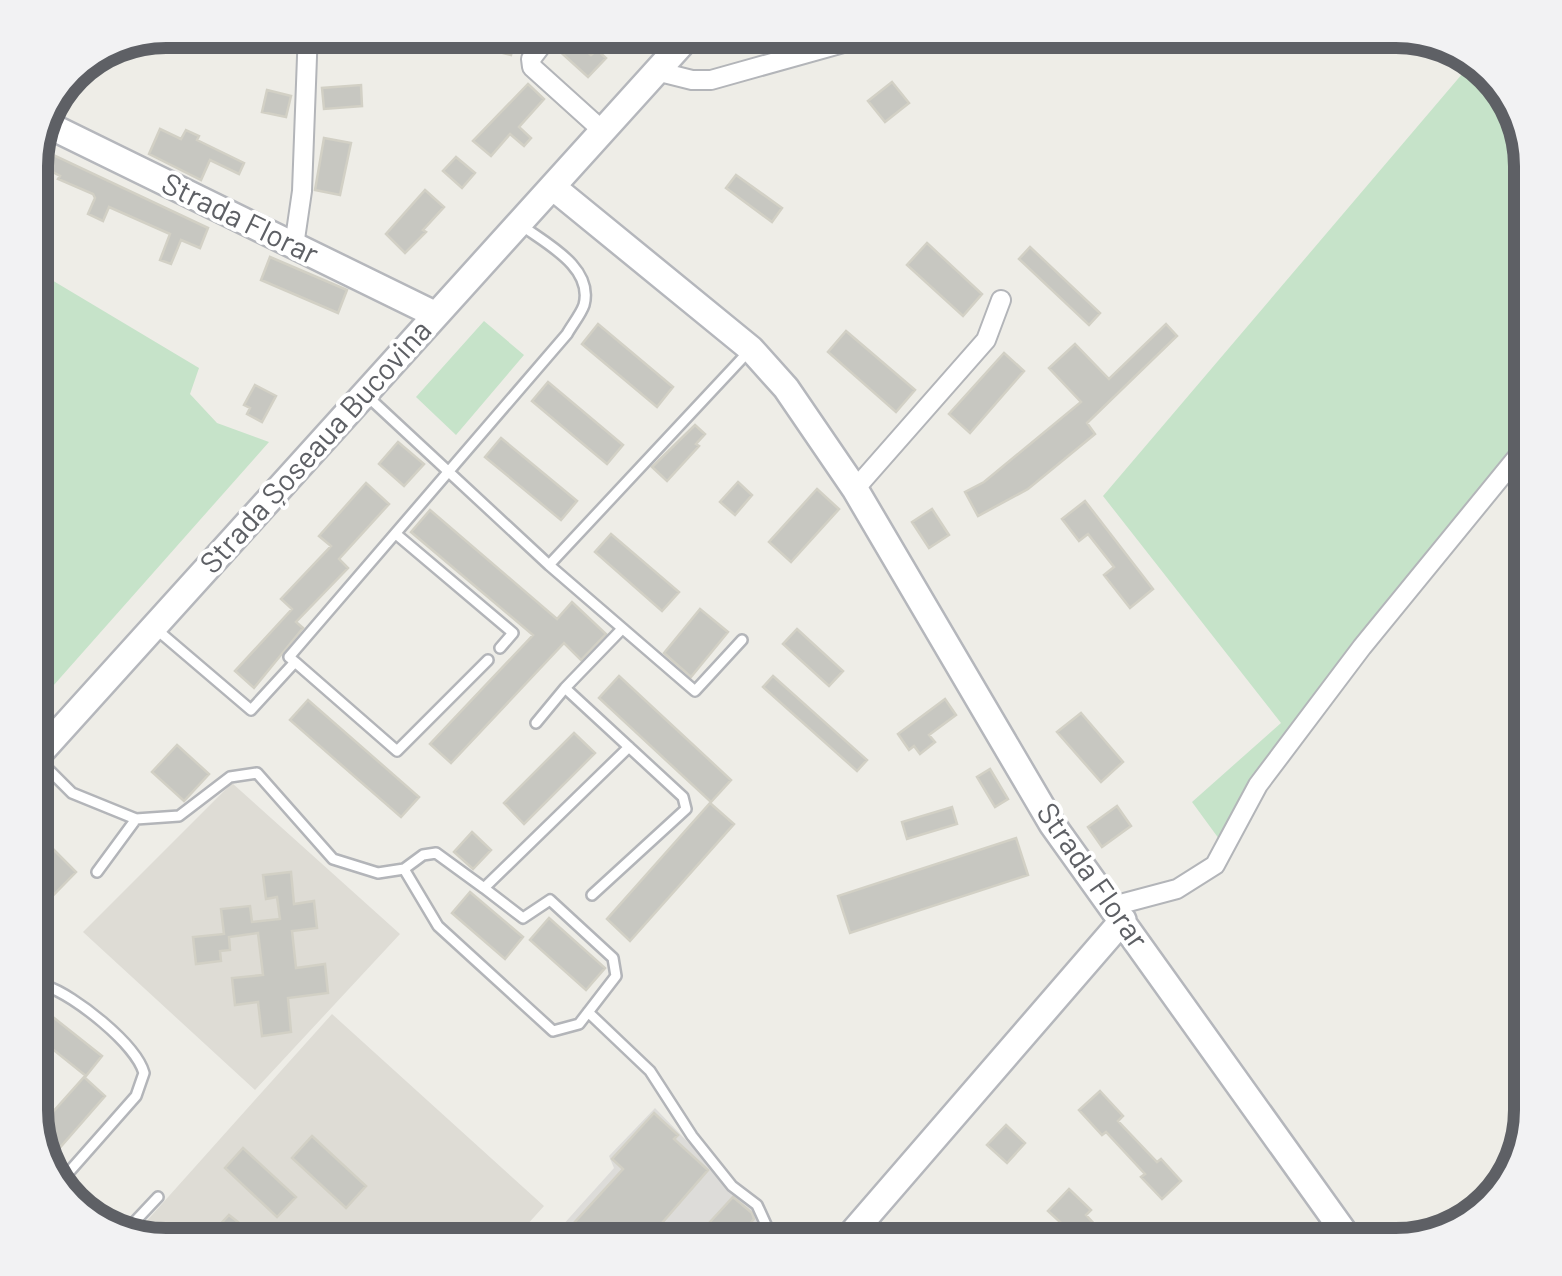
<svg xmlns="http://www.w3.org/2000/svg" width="1562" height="1276" font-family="Barlow,sans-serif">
<rect width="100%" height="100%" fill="#eeede7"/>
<path fill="#dddcd9" d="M655 1108 757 1214 778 1246H544L614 1168 609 1156Z"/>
<path fill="#dedcd5" d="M232 783 400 934 255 1090 83 932Z
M332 1014 544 1206 508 1246H165L135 1234Z"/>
<path fill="#c6e3c9" d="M1474 60 1486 64 1532 166V429L1407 582 1222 843 1192 802 1281 723 1103 496Z
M30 267 199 368 190 394 217 423 269 442 30 712Z
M484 321 524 355 456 435 416 397Z"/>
<path fill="#c7c7c1" stroke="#d2d0c5" stroke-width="2.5" d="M488 30H518L511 55 483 48Z
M565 30H576L571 37 591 55 597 50 606 58 588 77 555 47Z
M892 82 909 103 885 122 868 101Z
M528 84 544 99 519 127 531 138 524 146 510 134 491 156 473 141Z
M361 85 362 106 324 109 322 88Z
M267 90 291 96 286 117 262 112Z
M160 129 181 139 186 130 199 136 197 140 244 163 239 174 210 160 201 180 149 154Z
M324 138 351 143 340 195 315 190Z
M37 143 52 152 51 154 208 228 200 248 181 240 171 264 160 260 170 234 109 207 103 221 88 214 95 198 93 194 58 179 60 176 30 160Z
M456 157 475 173 462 188 443 171Z
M736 175 782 208 772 222 726 188Z
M425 190 444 207 423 230 426 232 405 253 386 234Z
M927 243 982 294 963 316 907 265Z
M1030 247 1100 313 1089 325 1019 259Z
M270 257 347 290 338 313 261 280Z
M598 324 673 387 657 407 582 344Z
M1166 324 1177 336 1087 423 1095 434 1028 489 978 516 965 492 984 482 1081 402 1049 368 1075 344 1109 379Z
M846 331 915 390 896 412 828 352Z
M1004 353 1024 371 970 433 949 414Z
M548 382 623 445 607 464 532 401Z
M255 385 276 396 262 422 247 414 250 408 244 405Z
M695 425 705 434 696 444 699 446 667 481 652 467Z
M501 438 577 501 561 520 485 457Z
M398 442 424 464 404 486 379 464Z
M738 482 752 495 735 515 720 502Z
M366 483 389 504 339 559 348 568 296 622 303 628 254 688 235 671 292 609 281 599 331 546 319 536Z
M817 489 839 509 791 562 769 542Z
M1085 501 1153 589 1130 608 1104 575 1114 567 1088 534 1079 541 1062 519Z
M932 509 949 535 929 548 912 522Z
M430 510 557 619 572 602 606 634 581 660 564 643 451 763 430 744 533 635 411 532Z
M611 534 679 592 662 611 595 552Z
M700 609 728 632 691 677 664 653Z
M797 629 843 671 829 686 783 644Z
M619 676 731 780 711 802 599 698Z
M773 676 867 760 857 771 763 687Z
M945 699 956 715 929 735 935 742 920 754 914 746 909 750 898 734Z
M308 700 419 797 401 817 290 720Z
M1081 713 1123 762 1101 782 1057 732Z
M574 733 595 753 524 824 504 803Z
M177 745 209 774 184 801 152 772Z
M990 769 1008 799 995 807 977 777Z
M710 803 734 824 630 941 607 919Z
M1117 806 1131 826 1102 847 1088 827Z
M952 807 957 824 907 839 902 822Z
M472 832 491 850 473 869 454 852Z
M1016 838 1028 875 850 933 838 896Z
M52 848 76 872 30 919V871Z
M291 872 294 904 314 901 317 928 292 931 296 968 325 964 328 993 288 998 291 1032 262 1036 258 1002 235 1005 232 978 263 975 258 933 229 937 230 950 220 951 221 961 196 964 193 937 224 934 221 909 250 906 252 922 280 919 277 897 266 899 263 875Z
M470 892 523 937 505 959 452 913Z
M549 918 605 968 586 990 530 940Z
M39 1006 102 1056 86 1076 30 1031V1017Z
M84 1077 105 1096 50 1159 36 1131Z
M1100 1091 1123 1116 1118 1121 1157 1162 1161 1159 1181 1181 1162 1199 1141 1177 1145 1174 1106 1132 1102 1135 1079 1110Z
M654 1113 678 1135 674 1139 708 1170 642 1246H553L623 1169 612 1159Z
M1006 1125 1025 1143 1007 1163 987 1145Z
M312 1136 366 1186 346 1208 292 1158Z
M243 1148 296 1197 277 1217 225 1168Z
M1069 1189 1091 1210 1086 1215 1115 1246H1086L1048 1211Z
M733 1197 752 1213 754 1219 746 1228 766 1246H688Z
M229 1215 243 1226 264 1246H200Z"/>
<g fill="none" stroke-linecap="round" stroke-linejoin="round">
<g stroke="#b3b5b9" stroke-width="14">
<path id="lane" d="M366 395 549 565
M396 534 513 633 500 648
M156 629 251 710 295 662 397 751 488 660
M742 640 695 691 549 565 750 350
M295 662 289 657 567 334C572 325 581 314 584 305 594 267 545 243 521 225
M565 688 621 630
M536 723 565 688 683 797 686 809 592 895
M38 759 72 793 136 819 179 816 230 777 257 773 333 859 378 873 404 869 423 855 436 853 484 888
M404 869 438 926 553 1031 579 1024 616 976 613 958 550 900 523 918 484 888 629 747
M97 872 136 819
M30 993 46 986C74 995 136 1044 144 1073L136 1096 61 1181
M588 1012 650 1071 692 1136 732 1186 757 1205 768 1229 783 1246
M126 1231 158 1197"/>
</g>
<g stroke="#b3b5b9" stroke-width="22">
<path id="street" d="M553 30 531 59 532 67 604 132
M660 72 692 80H711L890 30
M294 246 302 191 308 30
M855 489 986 340 1001 300
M1113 906 1177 889 1215 865 1258 785 1362 647 1532 439"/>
</g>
<g stroke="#b5b7bc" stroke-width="30">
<path id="secondary" d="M46 124 434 314
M554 188 751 349 786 388 855 489 1052 824 1354 1246
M30 764 694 30
M841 1246 1123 920"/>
</g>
<use href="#lane" stroke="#fff" stroke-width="9"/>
<use href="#street" stroke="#fff" stroke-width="18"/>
<use href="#secondary" stroke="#fff" stroke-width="25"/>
</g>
<g text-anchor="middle" stroke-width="8" stroke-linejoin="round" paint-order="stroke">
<g font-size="30" fill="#5e6065" stroke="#fff">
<text transform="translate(240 219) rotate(26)" y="10">Strada Florar</text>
<text transform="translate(316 447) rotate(-48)" y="10">Strada Șoseaua Bucovina</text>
<text transform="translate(1092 876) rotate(55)" y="10">Strada Florar</text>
</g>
</g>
<path d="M0 0H1562V1276H0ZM166 48H1396A118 118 0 0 1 1514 166V1110A118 118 0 0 1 1396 1228H166A118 118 0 0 1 48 1110V166A118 118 0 0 1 166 48Z" fill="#f2f2f3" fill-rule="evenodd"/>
<path fill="none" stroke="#5e6065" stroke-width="12" d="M166 48H1396A118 118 0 0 1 1514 166V1110A118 118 0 0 1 1396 1228H166A118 118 0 0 1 48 1110V166A118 118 0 0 1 166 48Z"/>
</svg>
